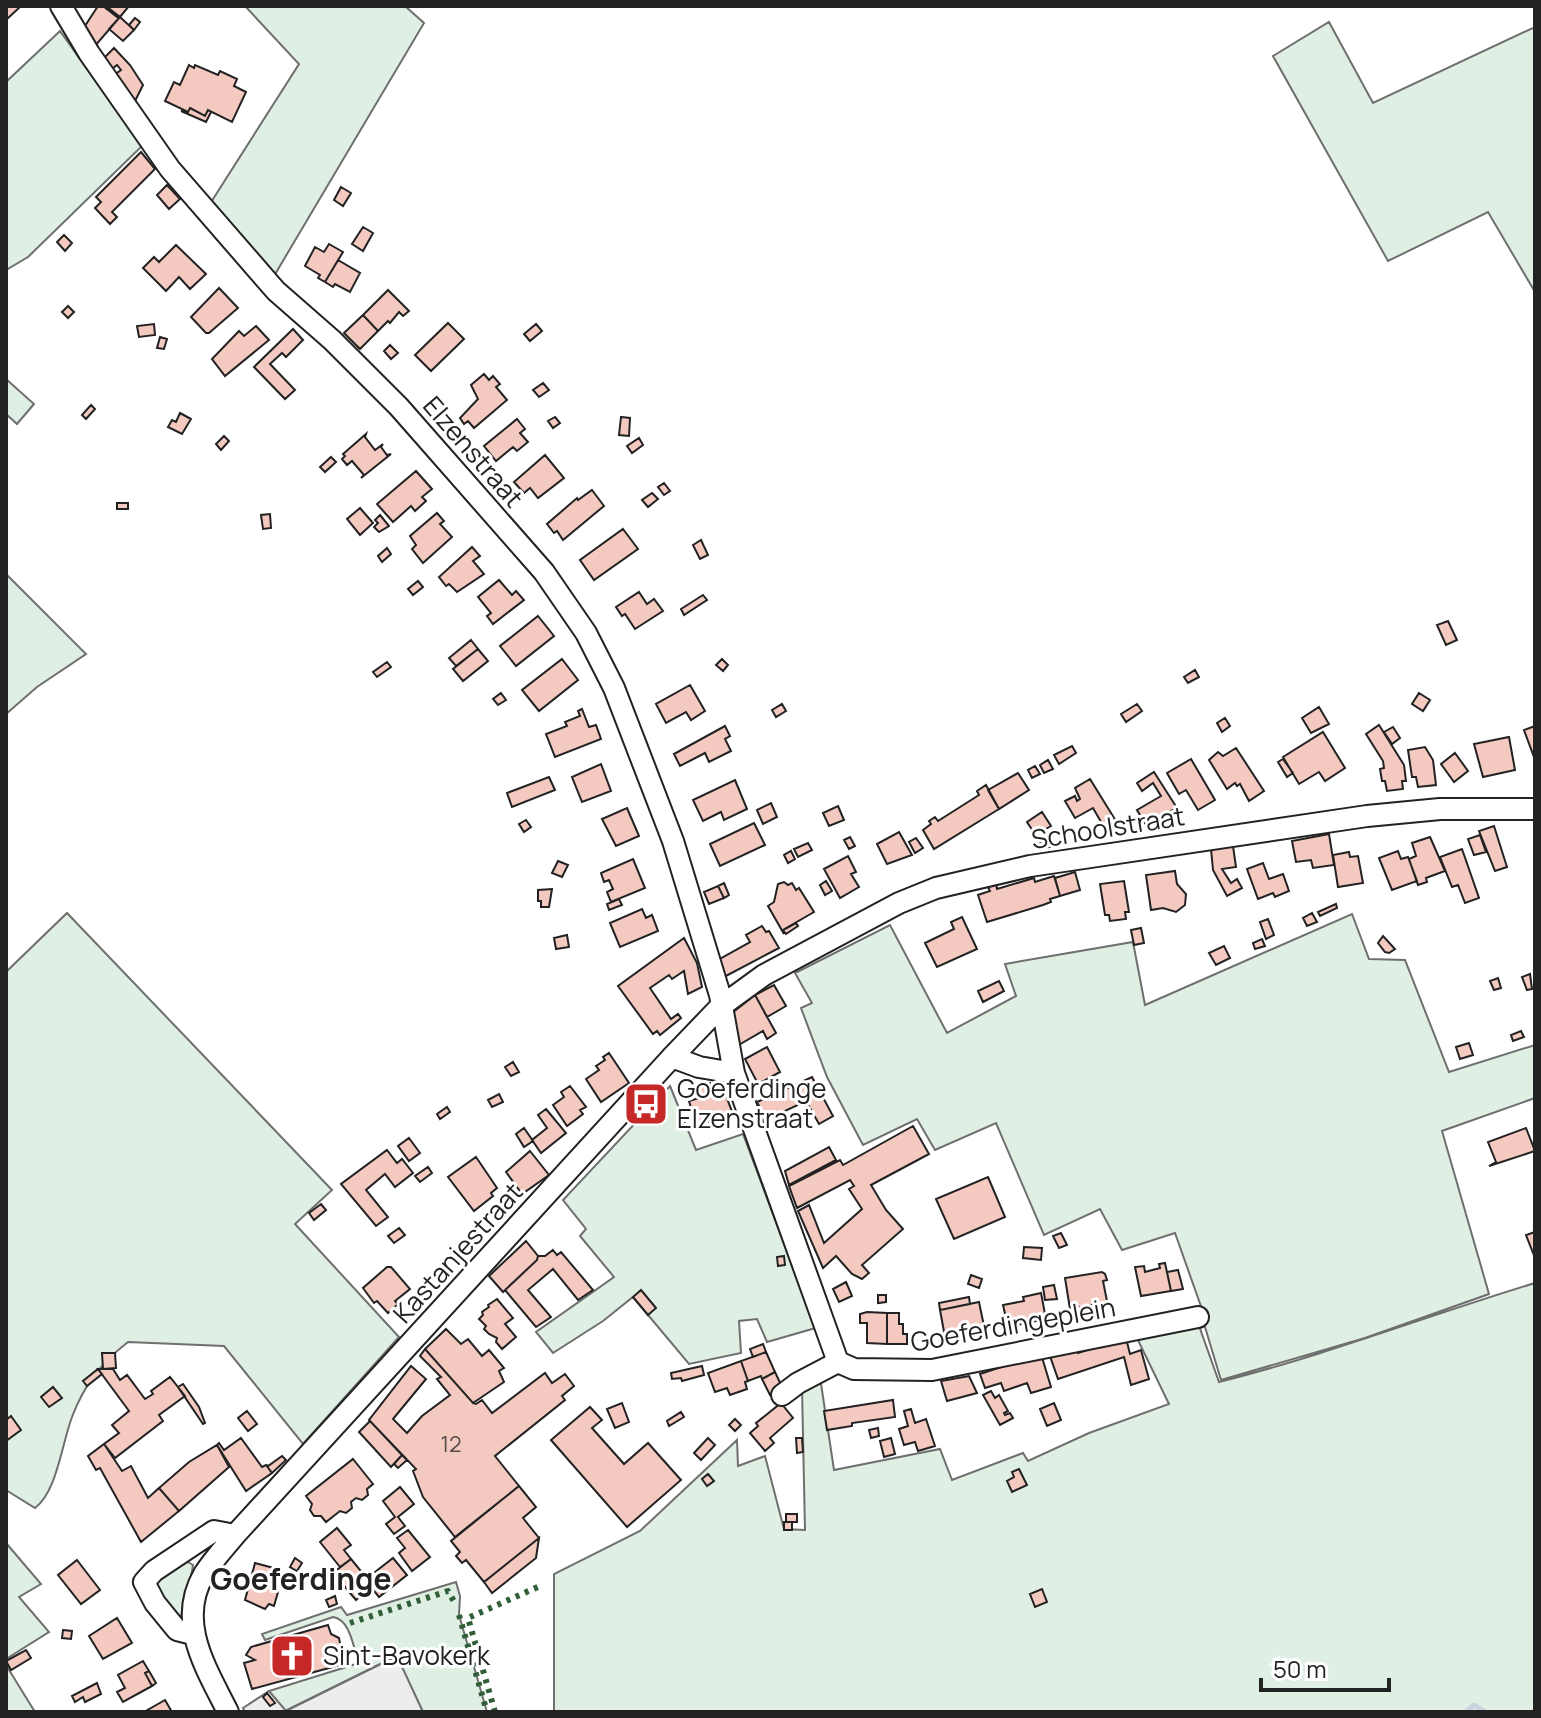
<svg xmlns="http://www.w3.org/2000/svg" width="1541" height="1718" font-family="Manrope,sans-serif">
<rect width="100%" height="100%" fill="#fff"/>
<path fill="#e0efe3" stroke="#6f6f6f" stroke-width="2" d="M245 6H405L424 23 274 276 208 207 299 64Z
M1329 22 1373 103 1535 27V292L1488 212 1388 261 1273 56Z
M60 31 142 146 28 257 6 270V82Z
M6 379 34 404 17 424 6 414Z
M6 574 86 654 37 687 6 714Z
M67 913 332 1190 295 1224 399 1337 303 1444 224 1346 128 1342C101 1363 84 1385 72 1417 62 1443 57 1492 35 1508L6 1490V972Z
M1352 914 1369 959 1405 960 1449 1072 1535 1045V1098L1442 1131 1489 1294 1365 1338 1221 1380 1205 1327 1203 1312 1175 1233 1122 1250 1100 1209 1044 1235 996 1123 935 1150 917 1119 863 1145 827 1077 801 1008 812 1003 795 973 890 925 947 1033 1016 996 1005 964 1133 942 1145 1005Z
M670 1086 696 1150 743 1134 786 1249H791L819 1327 767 1342 757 1319 739 1321 741 1353 689 1364 633 1297 603 1321 553 1353 536 1332 614 1277 580 1236 586 1229 563 1200Z
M1535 1283V1712H554V1574L640 1531 737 1440 738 1466 765 1456 784 1529 805 1530 802 1388 820 1377 834 1470 940 1449 952 1480 1023 1453 1028 1461 1089 1433 1169 1404 1135 1334 1198 1323 1219 1382C1327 1355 1429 1315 1535 1283Z
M6 1543 41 1584 19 1597 49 1632 6 1659Z
M186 1561 193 1565C191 1583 182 1600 181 1620L155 1589V1579Z
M456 1582 460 1596 459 1615 487 1712H423L396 1656 285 1711 269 1691 359 1663C353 1648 351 1620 333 1617L265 1640 262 1634 341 1607 347 1615Z
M6 1665 35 1712H6Z"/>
<path fill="#ededed" stroke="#6f6f6f" stroke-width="2" d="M397 1656 423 1712H245L243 1708 269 1691 286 1711Z"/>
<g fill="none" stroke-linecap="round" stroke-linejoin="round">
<path stroke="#c7d3dd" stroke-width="5" d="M1466 1712 1474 1705 1485 1712"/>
</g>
<path fill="#f3c9c0" stroke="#222" stroke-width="2" d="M6 6H21L6 20Z
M98 6H103L117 17H120L95 46 83 29Z
M106 6H129L120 17Z
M120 17 134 30 123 41 109 29Z
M135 18 140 22 134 30 129 25Z
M114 48 130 65 143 85 134 103 114 75 121 70 117 65 111 70 103 59Z
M189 65 194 68 195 65 218 75 220 71 237 79 234 86 246 92 232 122 208 110 205 116 190 108 188 112 165 101 174 82 180 85Z
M190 108 205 116 208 110 211 112 206 122 181 111 188 112Z
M141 152 155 169 112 212 117 217 110 224 95 208 101 202 96 197Z
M167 185 180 199 169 209 157 195Z
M341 187 351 193 343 206 334 200Z
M363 227 373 233 363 251 352 244Z
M64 235 72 243 65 251 57 242Z
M329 244 343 252 325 282 318 278 320 275 305 266 315 247 324 252Z
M176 245 206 274 190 289 179 277 166 291 143 268 154 257 159 262Z
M338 260 360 273 350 292 335 284 333 287 325 282Z
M219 288 238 308 209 333H206L191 317Z
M388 290 409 311 403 316 399 312 390 323 388 321 378 331 363 315Z
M68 306 74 312 68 318 62 312Z
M363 315 378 331 360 349 344 333Z
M448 323 464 339 431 371 415 355Z
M154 324 155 335 139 337 137 326Z
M536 324 542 331 530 341 524 334Z
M256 326 269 340 225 376 212 359 239 331 244 336Z
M293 329 303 340 286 357 282 353 270 364 295 390 285 399 254 367Z
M160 337 167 339 164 349 157 348Z
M390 345 398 353 391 359 384 351Z
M484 374 489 380 493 376 500 384 496 387 507 400 474 428 468 421 464 424 460 418 478 399 471 385Z
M543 383 549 390 539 397 533 390Z
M91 405 95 409 86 419 82 415Z
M180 413 191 419 182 434 168 427 172 420 176 422Z
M555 417 560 423 553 428 548 421Z
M621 417 630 418 629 436 619 435Z
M517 419 525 429 520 433 528 442 517 451 513 447 496 461 484 446Z
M366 434 365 437 375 450 383 444 381 447 387 455 391 454 361 478 364 475 352 461 347 465 342 459 345 456 343 454Z
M224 436 229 441 221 450 216 444Z
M639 438 643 445 632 453 627 446Z
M545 455 564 478 538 498 530 488 524 493 514 482Z
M331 457 336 462 325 472 320 467Z
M416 471 432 489 422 497 426 501 415 511 411 506 393 522 377 504Z
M664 483 670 491 664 495 658 487Z
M592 490 604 506 563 540 557 531 554 533 547 524 577 498 578 500Z
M652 493 658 499 648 507 642 500Z
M117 503H128V509H117Z
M360 508 373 523 360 535 347 519Z
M437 513 444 521 440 524 452 537 423 563 412 549 416 545 410 536Z
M270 514 271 528 263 529 261 515Z
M380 515 389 526 379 532 374 527 378 523 375 520Z
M623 529 638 549 594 580 580 560Z
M701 540 708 555 700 559 693 545Z
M472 547 480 556 473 561 484 574 457 592 449 584 446 586 439 577Z
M387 548 391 554 382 562 378 556Z
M499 580 512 595 516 591 524 600 493 624 487 616 491 613 478 597Z
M418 581 423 587 413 595 408 589Z
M639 592 647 604 654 599 663 611 635 629 625 614 622 616 616 607Z
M703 595 707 600 684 615 681 609Z
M538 616 554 636 516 666 500 646Z
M1448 621 1457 640 1446 645 1437 625Z
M471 640 478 649 456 666 449 658Z
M478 649 488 661 463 681 453 669Z
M562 659 578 680 539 711 522 690Z
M722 659 728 665 723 671 716 665Z
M387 662 391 667 377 677 373 672Z
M1195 670 1199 677 1188 683 1184 677Z
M690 685 705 711 691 720 686 712 666 723 656 704Z
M501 693 506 700 498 705 493 699Z
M1419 693 1430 700 1423 711 1412 704Z
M782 704 786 711 776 717 772 710Z
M1137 704 1142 711 1126 722 1121 714Z
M1319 707 1329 724 1311 733 1302 718Z
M582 709 589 727 596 725 601 739 555 757 546 734 567 726 565 722 580 716 578 711Z
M1225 718 1230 726 1222 732 1217 723Z
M1379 725 1404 765 1406 781H1402L1403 789 1387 791 1385 781H1382L1380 769 1384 768 1383 761 1366 734Z
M725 726 730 736 725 739 731 751 709 762 705 753 680 766 674 754Z
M1535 726V757H1534L1524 730Z
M1393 727 1400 738 1392 744 1384 732Z
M1323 732 1345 768 1325 781 1319 772 1299 784 1283 757Z
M1509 737 1515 770 1483 777 1474 744Z
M1072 746 1076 753 1059 764 1054 755Z
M1425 747 1433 760 1436 785 1418 787 1416 777H1412L1408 750Z
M1236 748 1264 791 1249 801 1240 784 1237 786 1235 783 1227 789 1209 760 1218 752 1223 756Z
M1455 753 1468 771 1454 782 1441 764Z
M1191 759 1215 800 1198 810 1186 790 1179 794 1167 773Z
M1283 759 1293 773 1287 777 1278 762Z
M1048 760 1053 769 1044 773 1040 765Z
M601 764 611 791 582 802 572 777Z
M1035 766 1040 774 1032 778 1028 770Z
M1154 772 1177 808 1169 812 1172 817 1149 830 1137 810 1161 796 1153 783 1142 791 1137 783Z
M1018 773 1029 790 999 809 988 790Z
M549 777 555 790 512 807 507 793Z
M1090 779 1116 821 1104 827 1093 808 1075 818 1065 801 1075 796 1077 801 1080 799 1075 788Z
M735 780 747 809 724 820 721 812 703 821 693 800Z
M986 785 999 809 934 849 923 830 931 824 929 821 935 817 938 821 979 795 977 791Z
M771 803 777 817 763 824 757 810Z
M838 806 844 820 829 826 823 813Z
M627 808 639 836 616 846 602 819Z
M1042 812 1051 826 1044 830 1055 846 1044 848 1027 822Z
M526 820 531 827 524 832 519 824Z
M754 823 765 845 720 866 710 844Z
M1494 826 1507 867 1495 871 1479 831Z
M899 832 912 855 887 864 877 844Z
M1329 834 1334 865 1313 868 1311 860 1296 862 1292 841Z
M1480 835 1486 852 1474 855 1468 839Z
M850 837 855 846 849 849 844 840Z
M1430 837 1445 871 1426 878 1427 882 1418 885 1409 859 1416 856 1412 843Z
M916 838 923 848 915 853 909 842Z
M808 843 812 850 798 857 794 849Z
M1233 846 1236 867 1222 869 1231 883 1237 879 1242 888 1227 896 1213 870 1211 849Z
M1462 849 1479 898 1465 903 1458 885 1452 887 1440 857Z
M791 851 795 859 788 863 784 855Z
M1398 851 1401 859 1408 857 1417 881 1392 890 1379 858Z
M1349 852 1350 857 1358 856 1363 883 1338 887 1333 855Z
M848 856 856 872 851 874 859 887 840 898 824 869Z
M633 859 645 888 611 902 607 892 613 889 609 880 604 882 601 873Z
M558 861 568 865 562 877 552 873Z
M1263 863 1269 879 1283 874 1289 891 1275 897 1273 893 1258 899 1247 869Z
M1175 871 1177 884 1186 894 1185 905 1176 912 1163 908 1151 910 1146 875Z
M1075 872 1080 890 1060 896 1055 878Z
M1054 876 1060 896 1050 899 1051 902 1043 905 987 922 978 895 990 891 988 887 996 884 997 889 1034 878 1035 882Z
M826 881 832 891 825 895 820 885Z
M1124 881 1129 912H1125L1126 919 1110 921 1109 915H1105L1100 884Z
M784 882 788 885 792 883 796 890 799 888 814 912 783 930 784 934 768 906 774 902 778 884Z
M724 883 729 895 724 898 718 886Z
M718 886 724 898 709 904 704 892Z
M552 889 549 907H541V901H538V890Z
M619 899 622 905 609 910 607 904Z
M1336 904 1337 908 1320 916 1318 912Z
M642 909 646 918 652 915 658 931 620 947 610 923Z
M1312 913 1317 922 1307 926 1303 918Z
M962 917 977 949 937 967 925 943 954 929 951 922Z
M1268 919 1274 935 1266 939 1260 922Z
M796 923 798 926 786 934 783 930Z
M762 926 766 932 769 931 779 948 724 977 718 960 750 942 746 935Z
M1141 928 1144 943 1134 945 1131 930Z
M567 935 569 947 556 949 554 938Z
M1383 936 1395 949 1389 953 1385 952 1378 943Z
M684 938 697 963 702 987 688 994 684 971 672 979 669 975 650 988 671 1019 678 1014 681 1018 660 1035 657 1031 653 1034 618 986Z
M1262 939 1265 946 1255 949 1253 943Z
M1224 946 1230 958 1216 965 1209 953Z
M1530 974 1532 989 1527 990 1522 977Z
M1498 978 1501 988 1494 990 1490 981Z
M999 981 1004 991 983 1002 978 991Z
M774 985 786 1006 767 1017 755 995Z
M755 995 776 1033 767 1039 763 1031 737 1046 732 1013Z
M1521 1031 1524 1037 1513 1041 1511 1035Z
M1469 1043 1473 1055 1460 1059 1456 1047Z
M767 1047 780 1072 758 1084 745 1059Z
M609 1053 629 1083 601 1102 586 1079 599 1070 596 1066 605 1060 603 1057Z
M513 1062 519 1072 511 1076 505 1067Z
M812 1077 833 1116 819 1124 806 1101 766 1120 757 1102Z
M710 1083 714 1094 724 1091 733 1114 696 1126 689 1101 699 1098 696 1086Z
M570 1086 586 1107 580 1110 583 1114 567 1126 553 1105 564 1097 561 1092Z
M499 1094 503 1102 492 1107 488 1100Z
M447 1107 450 1112 440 1119 437 1114Z
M546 1109 566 1133 541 1153 532 1140 547 1128 538 1115Z
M913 1126 929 1154 871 1185 886 1210 903 1229 862 1265 869 1273 862 1279 852 1274 836 1256 823 1268 798 1211 809 1205 824 1243 862 1209 849 1189 854 1186 850 1180 797 1208 789 1186 840 1160 843 1165Z
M524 1128 533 1141 524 1147 516 1134Z
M1526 1128 1535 1151 1489 1166 1496 1162 1488 1142Z
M409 1138 420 1153 409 1161 398 1146Z
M829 1147 836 1160 789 1185 785 1171Z
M387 1150 397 1163 402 1159 413 1173 395 1187 385 1174 366 1190 388 1217 376 1226 341 1184Z
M530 1151 549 1175 522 1194 506 1172Z
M476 1157 497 1188 491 1193 493 1196 474 1211 448 1177Z
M428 1167 432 1173 420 1182 415 1176Z
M988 1177 1005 1217 954 1239 936 1199Z
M321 1204 326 1210 314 1220 309 1213Z
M399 1228 405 1235 394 1243 388 1236Z
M1535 1232V1258L1526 1235Z
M1061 1233 1067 1245 1059 1248 1053 1236Z
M526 1241 538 1256 537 1260 503 1292 489 1276Z
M1024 1247 1042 1248 1041 1260 1023 1258Z
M553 1250 557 1255 561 1252 593 1290 578 1300 553 1269 528 1290 551 1317 536 1327 505 1290 537 1260 538 1256H545Z
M784 1256 785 1265 778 1266 777 1257Z
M1165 1263 1171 1291 1141 1296 1135 1267 1144 1266 1145 1272 1160 1268 1159 1264Z
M387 1267H391L410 1289 395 1301 398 1304 388 1313 377 1301 374 1303 363 1288Z
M1178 1270 1183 1289 1171 1291 1167 1272Z
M1102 1272 1105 1274 1107 1280 1103 1281 1108 1306 1098 1307 1097 1304 1070 1309 1065 1278Z
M971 1275 982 1279 979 1288 968 1284Z
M846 1282 852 1296 839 1302 833 1289Z
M1054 1285 1057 1299 1045 1300 1043 1287Z
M641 1290 656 1308 648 1315 633 1297Z
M1041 1293 1046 1319 1008 1327 1003 1305 1024 1301 1023 1297Z
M878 1295H886V1302L878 1303Z
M969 1297 970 1304 940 1310 939 1303Z
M497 1299 513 1318 505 1324 516 1337 502 1349 496 1342 497 1338 489 1334 484 1329 486 1326 479 1319 483 1315 482 1312 489 1307 488 1305Z
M979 1302 985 1331 945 1337 940 1310Z
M867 1312 887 1313V1344L867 1343V1323H860V1314Z
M887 1313H899V1324H903V1334H907V1344H887Z
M446 1329 461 1344 468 1339 482 1356 489 1350 504 1368 499 1371 504 1382 473 1403 425 1349Z
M1126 1338 1130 1354 1141 1350 1149 1379 1131 1385 1124 1357 1058 1379 1050 1356 1076 1347 1078 1353Z
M763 1344 766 1352 753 1357 750 1349Z
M425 1349 473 1403 476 1404 482 1400 492 1413 545 1373 552 1383 565 1374 574 1386 562 1396 565 1400 495 1456 519 1486 455 1537 423 1497 413 1471 416 1469 369 1420 411 1366 426 1379 393 1419 407 1433 422 1416 450 1395 437 1379 441 1377 420 1356Z
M766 1352 775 1372 762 1379 761 1376 748 1381 741 1361Z
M102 1353H115L116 1368 103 1369Z
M1041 1354 1051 1387 1031 1393 1027 1383 1004 1391 1001 1383 985 1388 980 1374Z
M741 1361 748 1381 745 1382 747 1389 730 1395 727 1388 715 1392 708 1373Z
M702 1366 704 1375 682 1381 681 1378 672 1379 671 1373Z
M98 1369H113L120 1380 127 1375 145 1399 153 1394 151 1391 170 1377 185 1396 159 1415 163 1421 115 1458 104 1444 119 1433 112 1425 129 1411Z
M98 1369 102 1374 87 1386 83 1381Z
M775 1372 783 1389 770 1395 762 1379Z
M969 1376 977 1393 947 1401 941 1381Z
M183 1384 199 1407 205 1423 203 1424 178 1387Z
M53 1387 62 1398 49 1407 41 1397Z
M991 1391 995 1398 999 1395 1008 1411 1004 1413 1005 1415 1010 1413 1013 1418 1000 1425 983 1395Z
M893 1400 895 1417 852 1423V1426L827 1430 824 1411Z
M622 1403 629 1422 615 1428 607 1409Z
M781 1403 793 1418 770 1438 774 1443 765 1451 750 1433 758 1426 756 1423Z
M1054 1403 1061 1420 1047 1426 1040 1409Z
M590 1407 602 1420 592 1428 624 1464 648 1443 681 1480 627 1527 551 1440Z
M911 1409 915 1423 926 1419 935 1446 918 1451 915 1442 904 1445 899 1429 908 1426 904 1411Z
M247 1411 257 1424 248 1431 238 1418Z
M681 1412 684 1417 669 1426 667 1421Z
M11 1416 21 1430 6 1441V1420Z
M735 1419 741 1425 735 1431 729 1425Z
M370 1421 402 1455 391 1467 359 1432Z
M878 1428 879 1436 871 1438 869 1430Z
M241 1438 262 1467 266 1465 272 1473 246 1491 217 1445 219 1443 224 1450Z
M708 1438 715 1445 701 1460 694 1453Z
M796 1438H802L803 1452 797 1453Z
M891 1438 895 1454 884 1457 880 1441Z
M104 1444 122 1471 131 1466 148 1498 159 1488 179 1511 141 1542 100 1468 96 1470 88 1456Z
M217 1445 229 1467 179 1511 159 1488 189 1462Z
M402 1455 407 1460 398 1468 394 1464Z
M282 1456 286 1460 272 1473 266 1465 268 1466Z
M353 1459 373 1484 367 1489 368 1495 362 1500 356 1498 351 1502 352 1508 346 1513 340 1511 326 1522 321 1516H314L310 1510 312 1504 306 1496Z
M1019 1469 1027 1485 1012 1492 1007 1481 1014 1477 1012 1472Z
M708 1474 714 1481 707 1486 702 1479Z
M519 1486 536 1507 523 1518 539 1538 484 1582 466 1560 462 1563 456 1556 460 1552 451 1541Z
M400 1487 414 1504 398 1517 405 1526 394 1534 386 1524 395 1517 383 1501Z
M786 1514H797V1522H786Z
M784 1522H792V1530H784Z
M337 1528 351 1545 344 1550 351 1559 340 1567 320 1542Z
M408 1530 430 1557 412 1571 399 1553 405 1548 397 1538Z
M539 1538 536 1558 492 1593 484 1582Z
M295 1558 302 1563 297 1571 290 1567Z
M393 1558 407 1575 379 1597 370 1586 381 1578 375 1572Z
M351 1559 365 1576 358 1581 366 1591 356 1600 333 1573Z
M77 1560 100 1590 81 1604 58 1575Z
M255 1563 281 1570 273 1591 278 1592 274 1606 269 1604 265 1609 245 1600Z
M1042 1589 1047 1602 1035 1607 1030 1594Z
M335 1596 337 1604 329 1607 326 1600Z
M117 1618 132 1643 103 1659 89 1636Z
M328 1625 331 1634 339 1638 341 1649 337 1655 340 1665 252 1689 244 1663 255 1660 246 1655 251 1647Z
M63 1630 72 1631 71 1639 62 1638Z
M26 1650 31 1658 11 1670 6 1661Z
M143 1661 149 1671 145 1673 152 1686 123 1702 117 1692 125 1688 118 1675Z
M149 1671 156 1683 152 1686 145 1673Z
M97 1683 101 1694 85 1702 83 1697 75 1702 72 1696Z
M267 1693 275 1703 270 1706 263 1697Z
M165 1700 172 1712H144Z"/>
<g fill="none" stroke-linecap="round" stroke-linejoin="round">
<g stroke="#222" stroke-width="24">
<path id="minor" d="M61 6 89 53 170 169 276 291 332 340 399 407 544 572 586 633 614 688 673 841 720 995 734 1073 838 1362
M672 1057 699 1067 734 1073
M782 1395 798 1383 838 1362 854 1369 932 1370 1198 1317
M193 1634 177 1630 155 1603 144 1582 154 1571 214 1531 235 1535
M228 1712C206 1668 176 1622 204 1574 213 1560 225 1547 235 1535L672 1057 720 1007 764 975 899 903 936 888 1030 866 1367 816 1440 809H1535"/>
</g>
<use href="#minor" stroke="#fff" stroke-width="20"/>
<path stroke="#2f5e38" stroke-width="6" stroke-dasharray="4 6" stroke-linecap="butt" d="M459 1615 487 1712
M350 1623 448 1591 456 1605
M495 1712 468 1618 540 1586"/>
</g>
<defs>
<g id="bus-square" transform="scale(2.3)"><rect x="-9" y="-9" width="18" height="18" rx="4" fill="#c62828" stroke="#fff"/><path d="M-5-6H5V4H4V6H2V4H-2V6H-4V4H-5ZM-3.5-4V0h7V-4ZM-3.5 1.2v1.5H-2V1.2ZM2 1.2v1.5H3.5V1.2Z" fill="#fff"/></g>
<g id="church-square" transform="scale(2.3)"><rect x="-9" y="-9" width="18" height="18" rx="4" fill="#c62828" stroke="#fff"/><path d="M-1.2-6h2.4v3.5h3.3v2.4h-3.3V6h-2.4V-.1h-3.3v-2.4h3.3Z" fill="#fff"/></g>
</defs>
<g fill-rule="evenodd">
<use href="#bus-square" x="646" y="1104"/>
<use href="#church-square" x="292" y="1656"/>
</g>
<g text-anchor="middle" stroke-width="6" stroke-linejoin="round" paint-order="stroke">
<g font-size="22" fill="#564c4a">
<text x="451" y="1452">12</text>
</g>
<g font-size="26" fill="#222" stroke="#fff">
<text transform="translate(473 452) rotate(49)" y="9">Elzenstraat</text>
<text transform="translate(1108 828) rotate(-9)" y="9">Schoolstraat</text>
<text transform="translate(458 1253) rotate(-48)" y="9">Kastanjestraat</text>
<text transform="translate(1013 1325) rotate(-10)" y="9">Goeferdingeplein</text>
</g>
<g font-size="26" fill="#222" stroke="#fff" text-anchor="start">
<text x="677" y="1098">Goeferdinge<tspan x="677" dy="30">Elzenstraat</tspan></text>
<text x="323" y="1665">Sint-Bavokerk</text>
</g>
<g font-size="30" font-weight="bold" fill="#222" stroke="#fff">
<text x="301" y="1590">Goeferdinge</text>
</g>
</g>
<rect width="1541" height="1718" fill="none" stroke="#222222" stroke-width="16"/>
<path d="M1261 1678v12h128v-12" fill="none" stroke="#222222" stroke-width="4"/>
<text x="1273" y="1678" font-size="24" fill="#222222" stroke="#ffffff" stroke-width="6" paint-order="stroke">50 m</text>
</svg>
